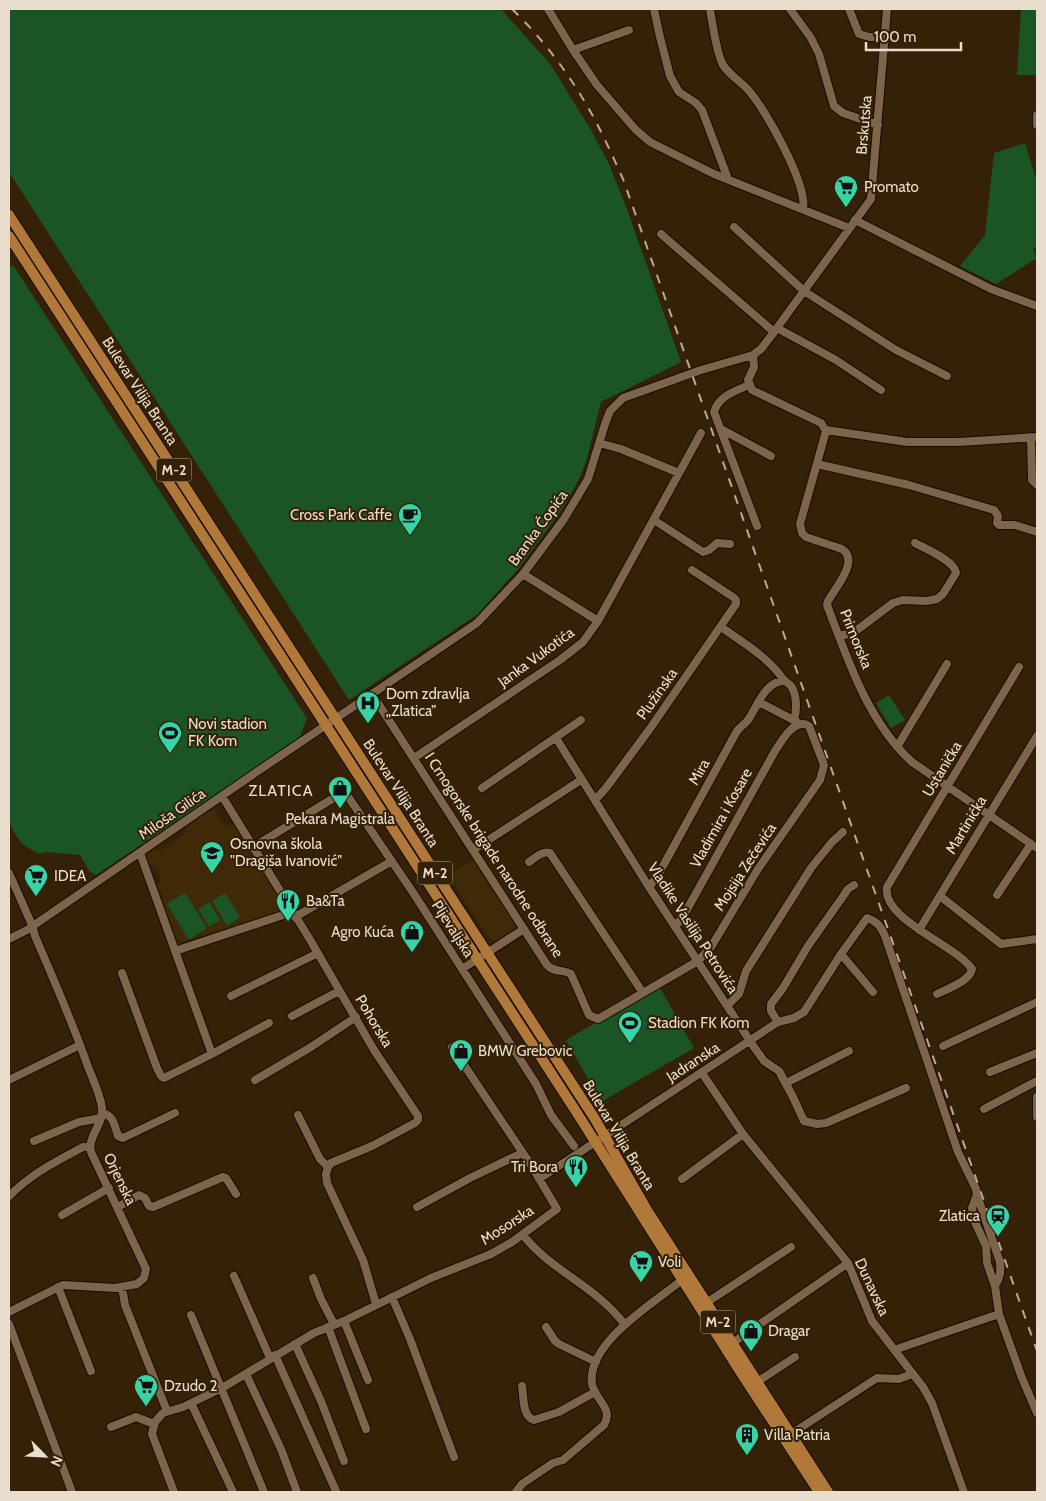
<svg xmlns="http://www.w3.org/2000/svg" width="1046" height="1501" font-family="Cabin,sans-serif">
<rect width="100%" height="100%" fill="#342107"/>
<path fill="#402907" d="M214 808 226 828 234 823 283 903V907L280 912 179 943 176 940 161 898 163 897 157 888V884L161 881 156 867 154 868 149 863 147 856 153 849 160 851 186 833 187 826Z
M475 858 515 920 514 929 499 939 494 941 488 937 448 876Z"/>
<path fill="#1b5425" d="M9 9H501L551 65 591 130 609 164 627 209 681 362 601 402 586 462 579 479 563 508 519 568 477 615 349 700 9 172Z
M1021 9H1037V75H1017Z
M1025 143 1037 182V247L1033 249 1037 258 996 284 960 266 985 235 994 153Z
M13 265 307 718 299 739 96 875 90 872 80 855 46 852 39 854C20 844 17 840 9 821V268Z
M889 695 905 720 891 728 876 703Z
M185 893 207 928 189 940 167 904Z
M225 893 240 917 227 926 212 901Z
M209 902 220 920 209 927 198 909Z
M659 986 694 1048 601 1102 566 1040Z"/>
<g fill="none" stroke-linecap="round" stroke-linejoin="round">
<g stroke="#1b0a00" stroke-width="10">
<path id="minor" d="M548 9 573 50 597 85 635 129 650 142 714 174 849 228
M654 9 660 37 670 76 679 92 696 103 702 110 728 179
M710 9C712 22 717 54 723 65 730 76 742 82 750 92 766 111 808 185 803 209
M790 9 811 38 819 54 834 106 843 113 878 125
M849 9 859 34 869 37H885
M573 50 629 30
M1037 115V125
M855 220 991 289 1037 306
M734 227 804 291 896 350 947 376
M661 234 774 332
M777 328 836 360 881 390
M753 355 754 367 748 380 752 390 821 423 826 431 800 524 802 533 806 537 842 549C860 561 835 588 828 601L827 605C848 660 868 722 912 762L1037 848
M749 385C735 391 719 396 714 412L757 526
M721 429 771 456
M826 430 907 442H959L1037 437
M1031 437 1032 480 1037 485
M599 443 621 449 679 473
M817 464 909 485 994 510 998 516 997 523 999 525H1015L1037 532
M654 520 703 552 709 550 717 543 730 544
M523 574 598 621
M721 627C742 642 768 657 783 679 785 682 789 683 791 686 797 694 797 711 794 720
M839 636 853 633 893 603 903 600 926 601 937 599 943 594 956 573C955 561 926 549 915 543
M372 694 547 965C554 973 563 969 571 974L589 1015 598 1019 698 961 711 947 758 869 820 780 824 765 809 726C795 717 782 740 775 751L684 915 675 927
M759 702 797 722
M556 738 649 887 754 1047 764 1061 779 1071 793 1097 804 1121 817 1124 826 1123 906 1088
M897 747 947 664
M414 758 560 660 583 642 598 621 701 433
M482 788 581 720
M222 796 309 938 374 1050 418 1116V1120L415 1123 372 1146 331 1163 328 1167
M595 800 606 788 649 730 736 604V600L733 597 692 570
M253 847 337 796 342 795 349 798 414 894 536 1084 551 1115 574 1146
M473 850 581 780
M140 853 212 1054
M529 862C536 857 542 851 550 853L643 993
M9 873 32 925 35 936C53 978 72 1021 87 1064 92 1078 100 1093 102 1108 104 1124 87 1137 91 1152L146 1269 144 1278 137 1284 115 1288 63 1285 9 1312
M649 887 657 877 737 731C740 727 745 724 748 720 757 707 765 681 784 681
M997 895 1031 844
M940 896 1001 944 1037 939
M295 917 392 861
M919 930 1037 736
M9 939 27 930 258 771 477 623 523 574 564 519 588 479 605 424 610 411 623 398 701 370 753 355 761 349 774 332 871 199 887 9
M175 951 292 912
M841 954 873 992
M462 969 524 929
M122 973 157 1068 161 1076 164 1078 212 1054 269 1023
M937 994C947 989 970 981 972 969 956 945 881 919 887 887L1019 667
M231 996 318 953
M728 1005 739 994 746 971 811 868 832 842 843 832
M292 1016 339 991
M778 1022 771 1011V1004L783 988 808 946 844 895 848 889 854 885
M943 1046 1037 1002
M990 1072 1037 1053
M702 1073 743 1134 848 1263 872 1321 923 1387 932 1403 964 1492
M9 1080 80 1045
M255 1080 311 1047 356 1017
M786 1083 849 1051
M1037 1097V1117
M984 1109 1037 1081
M102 1114C113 1113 115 1127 118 1136L123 1138 175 1113
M298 1115 320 1159 328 1167
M34 1141 79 1122 101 1118
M328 1167 326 1174 327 1183 363 1260 376 1304
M539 1179 778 1022 794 1018 804 1012 841 954 867 918C877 921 881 927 885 936L958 1152 976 1189 977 1195 972 1208 974 1220 986 1246 987 1263 995 1286 999 1314 1022 1378 1037 1413
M682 1179 743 1134
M977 1195 1000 1262C1001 1272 1000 1278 995 1286
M9 1196C34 1172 53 1163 83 1147H90
M118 1207 139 1195 145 1198 149 1206 153 1207 223 1177 226 1178 236 1194
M417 1207 470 1178 522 1153
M62 1215 109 1188
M523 1235C551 1271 596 1286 625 1325
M234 1276 270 1358
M313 1278 321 1299 334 1324
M58 1287 91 1371
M122 1287 125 1305 167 1411
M392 1297 410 1339 454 1457
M706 1303 791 1247
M191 1315 264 1492
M344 1321 368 1380
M9 1324 72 1492
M328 1327 366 1429
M546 1327 555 1341 559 1344 596 1362
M295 1344 321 1401 344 1461
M731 1344 848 1263
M894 1350 999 1314
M275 1355 336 1491
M246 1374 281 1449 297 1492
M757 1382 795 1357
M522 1386C524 1398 522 1416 534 1420L559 1412 595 1392
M191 1403 233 1492
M111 1427 136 1417 154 1424
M791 1434 877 1378 899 1379 912 1374
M174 1492 152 1434 155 1422 163 1413 183 1407 222 1388 314 1333 344 1321 431 1278 491 1254 512 1242 557 1209 531 1165 452 1047
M516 1492 522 1484 553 1463 563 1460 604 1425C614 1408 595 1400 592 1384 586 1343 655 1302 682 1280"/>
</g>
<g stroke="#1b0a00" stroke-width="12">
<path id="major" d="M9 215 595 1119 647 1210 828 1492
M9 236 577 1113 743 1376 819 1492"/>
</g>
<use href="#minor" stroke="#7c654b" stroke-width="8"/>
<use href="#major" stroke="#b17939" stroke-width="10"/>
<path stroke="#b8aa99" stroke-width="2" stroke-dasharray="9 9" stroke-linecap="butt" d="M512 9C545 41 573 79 595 120 605 139 614 159 623 179L1037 1351"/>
</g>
<defs>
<g id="supermarket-pin" transform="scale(1.25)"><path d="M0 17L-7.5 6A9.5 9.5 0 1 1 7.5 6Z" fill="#36d4a7" stroke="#342107"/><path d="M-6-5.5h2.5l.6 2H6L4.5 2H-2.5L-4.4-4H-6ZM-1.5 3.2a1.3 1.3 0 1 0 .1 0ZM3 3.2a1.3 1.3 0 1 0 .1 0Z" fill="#111"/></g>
<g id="cafe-pin" transform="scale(1.25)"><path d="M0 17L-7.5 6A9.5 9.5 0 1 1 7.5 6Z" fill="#36d4a7" stroke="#342107"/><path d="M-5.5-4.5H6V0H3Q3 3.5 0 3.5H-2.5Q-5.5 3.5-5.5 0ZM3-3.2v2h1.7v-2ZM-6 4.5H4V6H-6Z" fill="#111"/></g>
<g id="hospital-pin" transform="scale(1.25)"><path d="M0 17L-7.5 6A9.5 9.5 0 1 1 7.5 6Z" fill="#36d4a7" stroke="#342107"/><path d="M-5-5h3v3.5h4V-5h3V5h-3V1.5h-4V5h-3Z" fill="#111"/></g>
<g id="stadium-pin" transform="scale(1.25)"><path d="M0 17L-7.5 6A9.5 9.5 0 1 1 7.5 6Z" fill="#36d4a7" stroke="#342107"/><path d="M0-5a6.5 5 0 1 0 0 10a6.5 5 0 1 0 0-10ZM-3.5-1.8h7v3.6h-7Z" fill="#111"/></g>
<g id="shop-pin" transform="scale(1.25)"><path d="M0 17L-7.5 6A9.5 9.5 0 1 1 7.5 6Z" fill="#36d4a7" stroke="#342107"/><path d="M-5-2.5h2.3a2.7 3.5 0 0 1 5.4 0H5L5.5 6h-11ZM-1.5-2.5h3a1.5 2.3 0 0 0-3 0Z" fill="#111"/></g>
<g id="school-pin" transform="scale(1.25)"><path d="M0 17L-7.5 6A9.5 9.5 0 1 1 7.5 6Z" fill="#36d4a7" stroke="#342107"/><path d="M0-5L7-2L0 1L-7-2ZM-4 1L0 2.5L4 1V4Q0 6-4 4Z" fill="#111"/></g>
<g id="restaurant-pin" transform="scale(1.25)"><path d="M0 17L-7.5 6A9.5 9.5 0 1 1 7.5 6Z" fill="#36d4a7" stroke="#342107"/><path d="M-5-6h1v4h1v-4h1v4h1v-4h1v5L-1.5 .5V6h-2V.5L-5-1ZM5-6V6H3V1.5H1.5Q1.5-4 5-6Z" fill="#111"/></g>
<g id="station-pin" transform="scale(1.25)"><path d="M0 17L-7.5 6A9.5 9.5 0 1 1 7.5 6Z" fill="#36d4a7" stroke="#342107"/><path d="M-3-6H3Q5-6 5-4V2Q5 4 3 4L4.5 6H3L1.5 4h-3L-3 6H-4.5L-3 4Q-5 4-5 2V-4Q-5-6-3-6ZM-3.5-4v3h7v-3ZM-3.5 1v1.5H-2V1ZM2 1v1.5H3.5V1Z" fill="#111"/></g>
<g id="building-pin" transform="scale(1.25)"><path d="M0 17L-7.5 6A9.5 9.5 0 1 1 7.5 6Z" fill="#36d4a7" stroke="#342107"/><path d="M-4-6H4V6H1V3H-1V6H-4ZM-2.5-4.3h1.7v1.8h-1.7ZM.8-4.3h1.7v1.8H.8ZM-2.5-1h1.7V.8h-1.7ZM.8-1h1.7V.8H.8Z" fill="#111"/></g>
</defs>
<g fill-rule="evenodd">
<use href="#supermarket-pin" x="846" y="187"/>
<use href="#cafe-pin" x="410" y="515"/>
<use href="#hospital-pin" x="368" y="703"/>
<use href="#stadium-pin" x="170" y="733"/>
<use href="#shop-pin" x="340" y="788"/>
<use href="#school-pin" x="212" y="853"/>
<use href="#supermarket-pin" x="36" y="876"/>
<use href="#restaurant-pin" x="288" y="901"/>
<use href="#shop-pin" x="412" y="932"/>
<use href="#stadium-pin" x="630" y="1023"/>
<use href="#shop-pin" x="461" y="1051"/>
<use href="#restaurant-pin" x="576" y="1167"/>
<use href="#station-pin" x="998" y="1216"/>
<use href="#supermarket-pin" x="641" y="1262"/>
<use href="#shop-pin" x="751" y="1331"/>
<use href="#supermarket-pin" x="146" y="1386"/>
<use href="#building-pin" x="747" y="1435"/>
</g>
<g text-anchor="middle" stroke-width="4" stroke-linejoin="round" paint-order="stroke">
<g fill="#342107" stroke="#b3a592" stroke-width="1">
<rect x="156.5" y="458.5" width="35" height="23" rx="4"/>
<rect x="417.5" y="861.5" width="35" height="23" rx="4"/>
<rect x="700.5" y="1310.5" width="35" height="23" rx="4"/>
</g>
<g font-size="14" font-weight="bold" fill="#e9ddce">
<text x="174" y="475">M-2</text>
<text x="435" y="878">M-2</text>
<text x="718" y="1327">M-2</text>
</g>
<g font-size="15" fill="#e9ddce" stroke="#342107">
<text transform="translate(864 125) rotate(-85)" y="5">Brskutska</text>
<text transform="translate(140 391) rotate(57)" y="5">Bulevar Vilija Branta</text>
<text transform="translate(538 528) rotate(-54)" y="5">Branka Ćopića</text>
<text transform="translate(856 639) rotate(68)" y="5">Primorska</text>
<text transform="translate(536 657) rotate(-36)" y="5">Janka Vukotića</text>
<text transform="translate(657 694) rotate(-55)" y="5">Plužinska</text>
<text transform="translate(942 769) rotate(-59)" y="5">Ustanička</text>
<text transform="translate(699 772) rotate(-61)" y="5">Mira</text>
<text transform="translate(401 793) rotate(57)" y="5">Bulevar Vilija Branta</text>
<text transform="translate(172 814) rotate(-35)" y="5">Miloša Gilića</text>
<text transform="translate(721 818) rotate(-61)" y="5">Vladimira i Kosare</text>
<text transform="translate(966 825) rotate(-59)" y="5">Martinićka</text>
<text transform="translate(494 855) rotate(57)" y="5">I Crnogorske brigade narodne odbrane</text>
<text transform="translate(745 867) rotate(-57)" y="5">Mojsija Zečevića</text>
<text transform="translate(693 928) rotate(57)" y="5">Vladike Vasilija Petrovića</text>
<text transform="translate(453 929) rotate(57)" y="5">Pljevaljska</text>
<text transform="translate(374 1021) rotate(59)" y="5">Pohorska</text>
<text transform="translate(693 1062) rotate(-33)" y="5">Jadranska</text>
<text transform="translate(619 1135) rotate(59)" y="5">Bulevar Vilija Branta</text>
<text transform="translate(120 1179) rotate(64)" y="5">Orjenska</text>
<text transform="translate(507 1225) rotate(-33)" y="5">Mosorska</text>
<text transform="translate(872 1287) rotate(65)" y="5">Dunavska</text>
</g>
<g font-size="15" fill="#e9ddce" stroke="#342107" text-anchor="start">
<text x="864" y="192">Promato</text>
<text x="392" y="520" text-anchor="end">Cross Park Caffe</text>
<text x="386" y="699">Dom zdravlja<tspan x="386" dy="17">„Zlatica”</tspan></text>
<text x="188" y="729">Novi stadion<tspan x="188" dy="17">FK Kom</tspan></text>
<text x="340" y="824" text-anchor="middle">Pekara Magistrala</text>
<text x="230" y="849">Osnovna škola<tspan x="230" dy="17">"Dragiša Ivanović"</tspan></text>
<text x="54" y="881">IDEA</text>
<text x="306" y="906">Ba&amp;Ta</text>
<text x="394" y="937" text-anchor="end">Agro Kuća</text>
<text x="648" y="1028">Stadion FK Kom</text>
<text x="478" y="1056">BMW Grebovic</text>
<text x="558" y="1172" text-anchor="end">Tri Bora</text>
<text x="980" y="1221" text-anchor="end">Zlatica</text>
<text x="658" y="1267">Voli</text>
<text x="768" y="1336">Dragar</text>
<text x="164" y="1391">Dzudo 2</text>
<text x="764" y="1440">Villa Patria</text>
</g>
<g font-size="16" letter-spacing="1" fill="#e9ddce" stroke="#342107">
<text x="281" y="796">ZLATICA</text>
</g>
</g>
<rect width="1046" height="1501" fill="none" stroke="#e9ddce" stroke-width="20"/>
<g transform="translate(45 1456) rotate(114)" stroke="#342107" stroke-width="4" paint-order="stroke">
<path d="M0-4L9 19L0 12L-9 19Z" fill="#e9ddce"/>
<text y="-8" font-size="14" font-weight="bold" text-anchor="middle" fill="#e9ddce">N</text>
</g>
<path d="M866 42v8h95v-8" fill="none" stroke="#e9ddce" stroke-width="2.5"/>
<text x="874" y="42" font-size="15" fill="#e9ddce" stroke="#342107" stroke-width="4" paint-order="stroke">100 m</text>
</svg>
